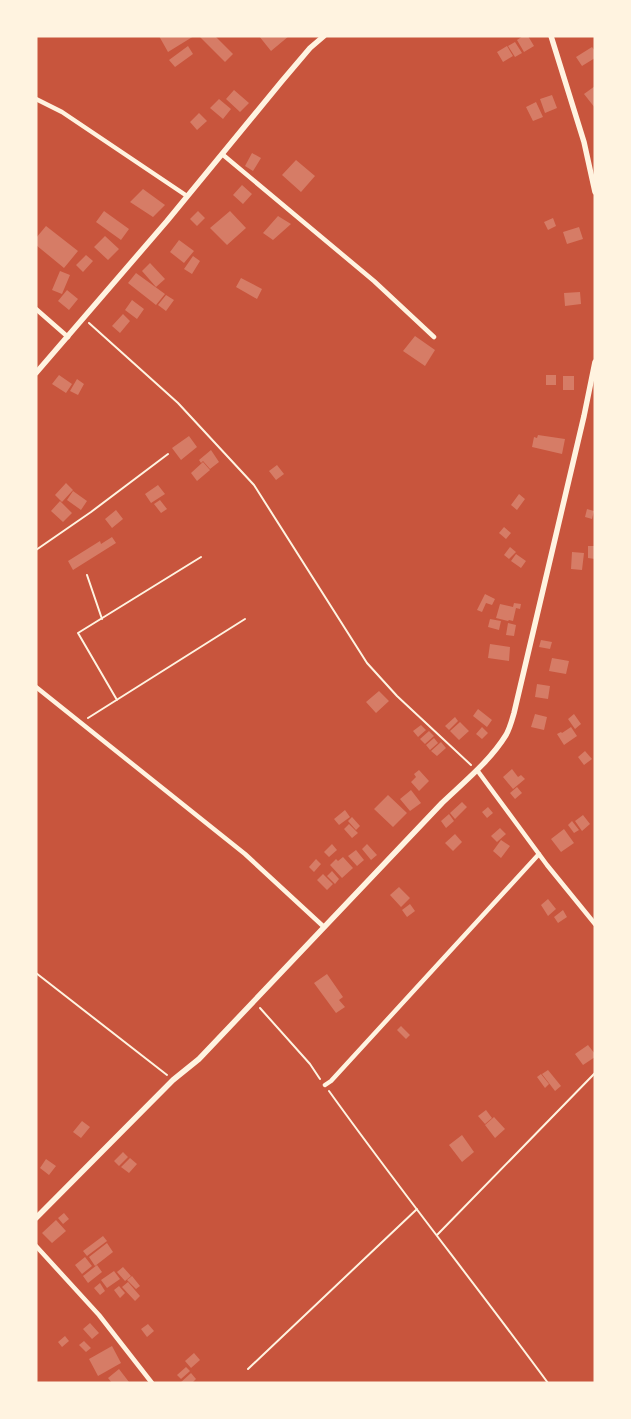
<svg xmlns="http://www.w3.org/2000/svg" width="631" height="1419" font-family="Figtree,sans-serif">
<rect width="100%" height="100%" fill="#c8553d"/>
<path fill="#d67c66" d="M159 36H194L168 52Z
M199 36H215L233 54 225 62Z
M259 36H289L271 51Z
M523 36H528L534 46 524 52 517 40Z
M515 42 522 53 515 57 508 46Z
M188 46 193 54 175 67 169 60Z
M507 46 513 56 503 62 497 52Z
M592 47 595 51V58L582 66 576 57Z
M595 86V108L584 94Z
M234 90 249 103 240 112 226 99Z
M552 95 557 108 545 113 540 99Z
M219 99 231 109 223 119 210 108Z
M536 102 543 117 533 121 526 107Z
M199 113 207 121 197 130 190 122Z
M252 153 261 158 253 171 245 166Z
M296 160 315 176 301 192 282 175Z
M242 185 252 194 243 204 233 195Z
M143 189 165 205 153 217 130 202Z
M104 211 129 229 121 240 96 222Z
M198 211 205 218 197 226 190 219Z
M230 211 246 228 227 245 210 228Z
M278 216 291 224 273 240 263 233Z
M553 218 556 226 548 230 544 222Z
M46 226 78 251 64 268 36 245V238Z
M579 227 583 239 567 244 563 232Z
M105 236 119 249 108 260 94 247Z
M179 240 194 251 184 263 170 252Z
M86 255 93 261 83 272 76 265Z
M193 256 200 261 192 274 184 269Z
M150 263 165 279 156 287 142 271Z
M60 271 70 275 62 294 52 290Z
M136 273 165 294 156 305 128 283Z
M241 278 262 289 257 299 236 287Z
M67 290 78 299 69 310 58 301Z
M580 292 581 304 565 306 564 293Z
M166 295 174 300 166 311 158 305Z
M132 300 144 309 137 319 125 310Z
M123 314 130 321 120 333 112 326Z
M415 336 435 350 425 366 403 351Z
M59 375 72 384 66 393 52 384Z
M546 375H556V385H546Z
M563 376H574V390H563Z
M77 379 84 384 78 395 70 391Z
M538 435 565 439 562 454 532 447 534 437 537 438Z
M189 436 197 447 181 460 172 448Z
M211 450 219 462 210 469 203 461 201 463 199 460Z
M203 462 210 470 197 481 191 473Z
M277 465 284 474 276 480 269 471Z
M66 483 73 490 62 502 55 495Z
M158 485 165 494 151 503 145 494Z
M73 491 87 501 81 510 67 500Z
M519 494 525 499 517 510 511 505Z
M160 500 167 509 161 513 154 504Z
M60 501 72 513 63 522 51 511Z
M587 509 594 511 592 519 585 517Z
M116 510 123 519 112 528 105 519Z
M504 527 511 533 506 539 499 533Z
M112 537 116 543 73 570 68 561 100 541 101 544Z
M588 546H595V559L588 558Z
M510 547 516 552 509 559 504 555Z
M572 552 584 553 582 570 571 569Z
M516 554 526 561 521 568 511 561Z
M485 594 495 599 492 605 486 603 482 612 477 610Z
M514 603 521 604 520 609 516 608 513 621 509 620 508 621 496 618 500 604 513 607Z
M490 619 501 621 499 630 488 627Z
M508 623 516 625 514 636 506 635Z
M541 640 552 642 550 649 539 647Z
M490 644 510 647 509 661 488 658Z
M552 658 569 661 566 674 549 671Z
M537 684 550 686 548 699 535 697Z
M379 691 389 701 376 713 366 702Z
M478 709 492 720 487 727 473 716Z
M535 714 547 717 544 730 531 727Z
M574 714 581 724 575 729 568 719Z
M455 717 458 721 449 730 445 726Z
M460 722 469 731 459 740 450 731Z
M421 725 426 730 418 737 413 731Z
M482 727 488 733 482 739 476 734Z
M571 727 577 736 564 745 557 734 561 732 562 733Z
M429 731 434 736 425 744 420 739Z
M434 738 438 743 430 750 426 745Z
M441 742 446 748 437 756 431 751Z
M585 751 592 759 584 765 578 757Z
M512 769 518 777 521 775 525 779 513 789 503 777Z
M419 770 429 781 419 791 411 782 416 777 414 774Z
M517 787 522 793 515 799 510 793Z
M411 790 421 803 410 811 400 799Z
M388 795 407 813 393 827 374 809Z
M462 802 467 807 455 819 450 813Z
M488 807 493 813 487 818 482 812Z
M345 810 350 817 339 825 334 819Z
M449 814 454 821 446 828 441 821Z
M583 815 590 824 582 831 575 821Z
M352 817 360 826 356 830 348 821Z
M572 821 579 830 574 833 568 825Z
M349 824 358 833 352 838 344 829Z
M500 828 506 834 497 842 491 836Z
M564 829 574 843 561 852 551 839Z
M455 834 462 842 453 851 445 843Z
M501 840 510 846 501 858 493 851Z
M332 844 337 850 329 857 324 852Z
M367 844 377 855 371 860 362 849Z
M356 850 364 860 357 866 348 856Z
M343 857 353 868 342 878 330 865 336 859 338 861Z
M316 859 321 864 314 872 309 867Z
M332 871 339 879 335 884 327 876Z
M323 874 333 884 327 890 317 880Z
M399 887 410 898 401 907 390 895Z
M548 899 556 909 548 916 541 905Z
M410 904 415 911 407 917 402 910Z
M563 910 567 917 558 923 554 917Z
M327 974 343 997 339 1000 345 1007 336 1013 314 983Z
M401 1026 410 1035 406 1039 397 1030Z
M588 1045 595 1054V1057L583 1065 575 1054Z
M548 1070 561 1086 555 1091 542 1074Z
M541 1074 549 1084 545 1088 537 1077Z
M486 1110 492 1118 485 1124 478 1116Z
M494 1117 505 1129 495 1138 485 1125Z
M82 1121 90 1127 81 1138 73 1132Z
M462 1135 474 1152 462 1162 449 1145Z
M123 1152 128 1157 119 1166 114 1161Z
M130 1158 137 1164 129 1173 121 1167Z
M46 1159 56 1166 49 1175 40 1168Z
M64 1213 69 1219 63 1224 58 1218Z
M56 1220 66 1231 52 1243 42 1233Z
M103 1236 107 1241 87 1256 83 1251Z
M107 1243 113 1252 95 1266 89 1257Z
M85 1257 92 1266 82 1274 75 1265Z
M97 1265 102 1272 88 1283 83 1276Z
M123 1267 131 1276 125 1281 117 1272Z
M114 1271 120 1279 107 1288 101 1280Z
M132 1276 140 1286 136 1289 127 1280Z
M128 1282 140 1296 135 1301 122 1287Z
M100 1283 105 1291 100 1295 94 1288Z
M119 1286 125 1293 120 1298 114 1290Z
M90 1323 99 1333 92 1339 83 1329Z
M148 1324 154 1331 147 1337 141 1329Z
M65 1336 69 1341 62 1347 58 1342Z
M84 1341 91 1348 86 1352 79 1345Z
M112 1346 121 1363 98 1376 89 1359Z
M194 1353 200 1360 191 1368 185 1361Z
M186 1367 190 1371 181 1379 177 1375Z
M119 1369 129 1382 128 1383H112L108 1378Z
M191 1373 196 1379 192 1383H180Z"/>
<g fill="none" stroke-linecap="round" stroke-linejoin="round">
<path stroke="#fff3e0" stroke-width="2" d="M89 323 178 403 254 485 367 663 397 696 471 765
M36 550 91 512 168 454
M87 575 102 619
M117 700 78 633 201 557
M88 718 245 619
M36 973 167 1075
M260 1008 310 1064 320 1079
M329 1091C400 1190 476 1285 548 1383
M437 1235 595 1073
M248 1369 417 1209"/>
<path stroke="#fff3e0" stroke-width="4.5" d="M36 99 62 112 187 196
M222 154 374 281 434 337
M36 309 68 337
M36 687 245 854 324 927
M477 770 547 865 595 924
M325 1085 331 1081 539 854
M36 1246 99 1315 152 1383"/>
<path stroke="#fff3e0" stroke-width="5.5" d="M551 36 584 142 595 192
M36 373 167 221 282 81 310 48 324 36
M36 1218 173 1080 199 1059 442 803C464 782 490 761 506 735 510 728 512 720 514 713L584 416 595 362"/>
</g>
<rect width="631" height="1419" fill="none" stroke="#fff3e0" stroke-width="75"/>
</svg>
